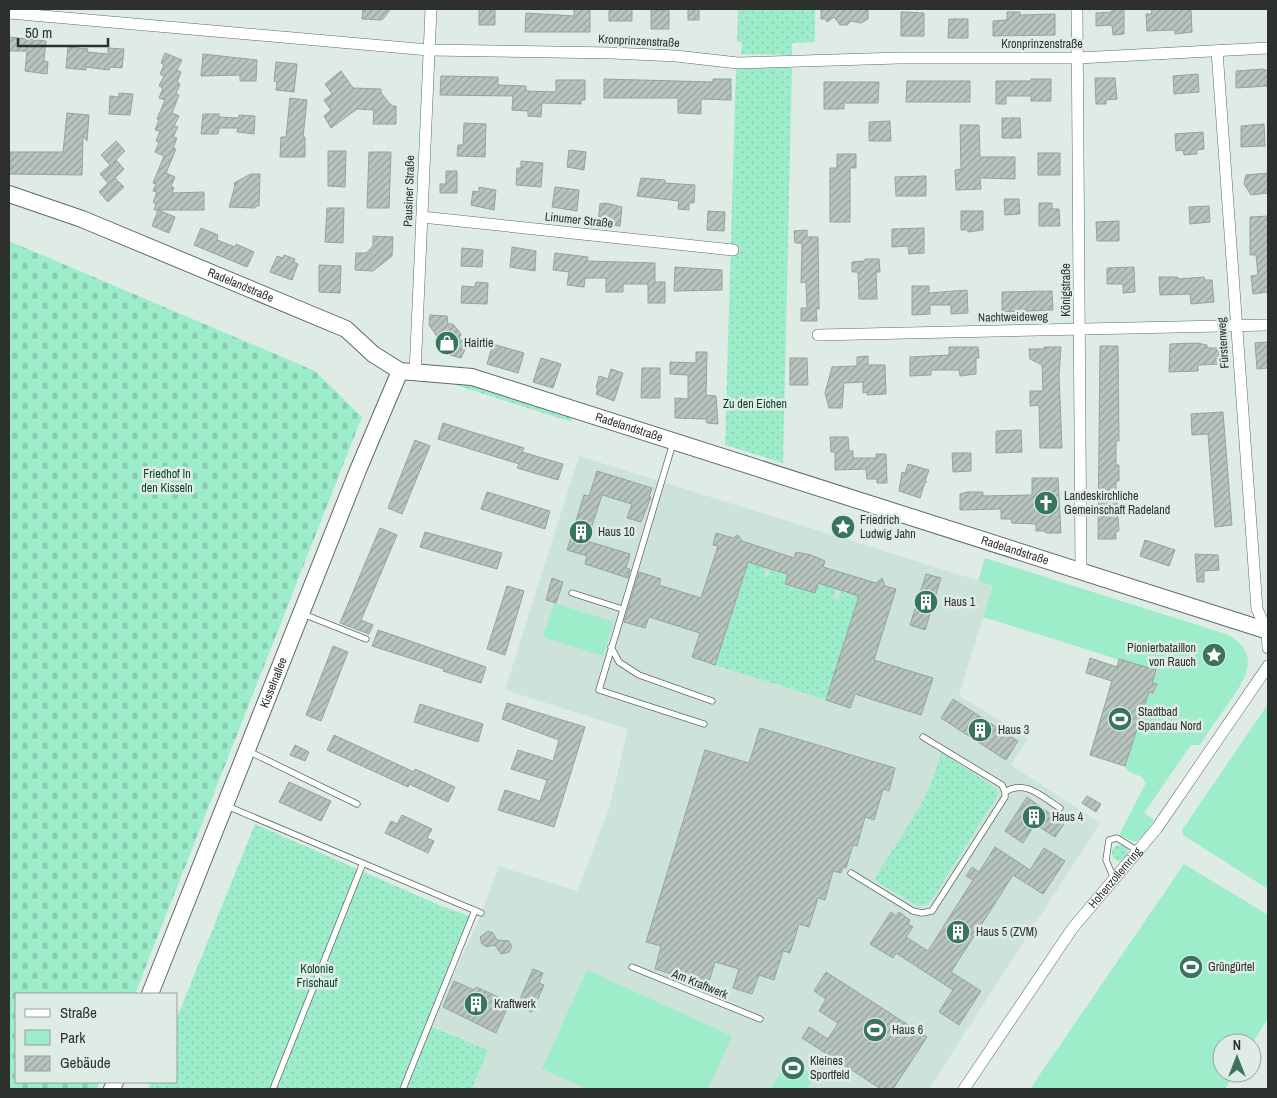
<svg xmlns="http://www.w3.org/2000/svg" width="1277" height="1098" font-family="'Archivo Narrow',sans-serif">
<defs>
<pattern id="grass-dots" width="8" height="8" patternUnits="userSpaceOnUse" patternTransform="scale(1.25)"><rect width="8" height="8" fill="#9dedcb"/><path d="M2 2h.1M6 6h.1" fill="none" stroke="#87ccaf" stroke-width="1.8" stroke-linecap="round"/></pattern>
<pattern id="cemetery-stones" width="16" height="16" patternUnits="userSpaceOnUse" patternTransform="scale(1.25)"><rect width="16" height="16" fill="#9dedcb"/><path d="M2 7V4a2 2 0 0 1 4 0v3zM10 15v-3a2 2 0 0 1 4 0v3z" fill="#87ccaf"/></pattern>
<pattern id="building-hatch" width="6" height="6" patternUnits="userSpaceOnUse" patternTransform="scale(1.25)"><rect width="6" height="6" fill="#b7c5be"/><path d="M-1 1l2-2M0 6l6-6M5 7l2-2" fill="none" stroke="#95a19b"/></pattern>
</defs>
<rect width="100%" height="100%" fill="#deece5"/>
<path fill="#cde3d9" d="M579 456 993 585 959 695 1028 739 1011 765 1100 823 929 1089H472L488 1050 430 1025 480 917 499 866 577 891 609 809 628 729 505 690Z"/>
<path fill="url(#grass-dots)" d="M738 9H815V42L792 43V55L741 54 742 42H737Z
M736 67 792 68 783 463 725 445Z
M443 381H460L569 414 572 422Z
M748 562 766 567 764 576 768 577 770 569 788 574 786 584 815 593 818 583 836 589 833 598 838 599 841 591 859 596 826 700 715 665Z
M941 752 996 788 999 793 935 895 928 904 918 906 874 880C898 839 931 799 941 752Z
M255 824 439 905 469 916 426 1024 488 1050 472 1089H148L151 1082H176V1020Z
M1112 853a8 8 0 1 1 16 0a8 8 0 1 1-16 0Z"/>
<path fill="url(#cemetery-stones)" d="M9 241 315 371 362 417 135 994H16V1082H100L97 1089H9Z"/>
<path fill="#9dedcb" d="M985 558 1229 635C1264 656 1243 682 1226 707 1217 719 1208 732 1200 745H1191L1144 813 1154 820 1142 838 1135 842 1121 836 1120 833 1146 783 1142 777 1129 772 1125 767 1149 692 1154 693 1157 685 1152 683 1155 671 983 617 993 586 978 581Z
M554 603 614 622 603 656 543 637Z
M1268 704V889L1183 835 1182 830Z
M1184 864 1268 915V1018L1252 1044 1222 1043V1073H1234L1225 1089H1030Z
M587 970 732 1036 708 1089H588L542 1069Z
M789 1060 815 1076 807 1089H770Z"/>
<path fill="url(#building-hatch)" stroke="#96a39d" d="M363 9H391L382 20 362 19Z
M479 9H495V25H479Z
M574 9H590V32H525L526 13 574 16Z
M609 9H632V21H609Z
M688 9H699V20H688Z
M821 9H868V19L861 23 851 21 847 25H840L834 17 827 22 826 19H821Z
M1112 9H1124V34L1113 35 1112 25 1096 26V13L1112 12Z
M1151 9H1191L1192 32 1175 34V30L1147 31 1146 14H1152Z
M651 10H669V29H651Z
M901 12 924 13V36H901Z
M1007 12H1020V15L1055 14V35L993 36V21L1007 20Z
M949 19H968V38H948Z
M9 37 46 41 44 61 48 62 47 74 25 71 27 51H9Z
M68 47 88 49 87 52 108 54V48L124 49 122 68 110 67 109 70 86 67V70L66 68Z
M165 53 182 60 177 70 181 72 177 82 180 84 176 94 179 95 172 113 179 116 174 126 178 127 173 137 177 138 173 148 176 149 166 173 175 177 171 186 174 188 172 193 204 192V210H154L156 204 153 202 157 192 153 191 156 184 153 183 164 156 155 152 159 142 156 141 160 131 155 130 159 120 157 119 165 100 159 98 163 88 159 86 164 76 160 74 164 65 161 63Z
M203 54 257 60 256 81H240V75L201 76Z
M276 62 297 64 294 92 276 90 277 82 274 81Z
M1263 69 1268 71V86L1236 88V71Z
M341 71 353 88 381 89V93L392 106H396V124H373L374 110 357 109 331 128 324 116 331 110 324 100 332 94 325 84Z
M1198 74 1199 92 1174 94 1173 76Z
M441 76 498 77V85L526 86V91L556 92V80H585V100H581V104L542 103 541 117 528 116V111L512 110 513 96 440 95Z
M1095 78H1115L1117 99 1106 100V104H1096Z
M604 79 713 82V79H731V100L701 99V114L678 113V98H604Z
M1031 79H1051V101H1031V96H1006V104H996V81H1031Z
M907 81H970V102H906Z
M824 82H879L878 103H844V109H824Z
M119 93 133 94 130 115 109 114 110 96 119 97Z
M290 98 307 100 303 137H305V157H280L281 137H286Z
M67 113 89 115 87 141 83 136 82 175 10 174V152H63Z
M203 114H219V117L239 118V115L255 116 254 134 237 132 238 128H219L218 134H201Z
M1002 118H1020L1021 138H1002Z
M890 121 891 141H869V122Z
M464 123 486 124 485 157 457 156 458 145H463Z
M1264 124 1265 146 1241 147V126Z
M960 125H979L980 157H1015V179L980 178 981 189 956 190 955 170 961 169Z
M1203 132 1204 149 1197 150V154L1184 155 1183 150 1176 151 1175 134Z
M116 141 125 151 113 163 116 160 124 169 115 178 124 187 108 202 99 192 108 183 100 174 110 165 101 155Z
M569 150 586 152 584 170 567 167Z
M328 151H346L345 187 328 186Z
M369 152H391L389 208H367Z
M1038 153H1060V175H1038Z
M837 154H856V168H850V222H830V168H837Z
M521 161 543 163 541 187 516 185 517 168H521Z
M446 171H457V193H440V184H446Z
M1268 173V193L1251 195 1244 184 1246 175Z
M251 174H260L259 206H255V208L229 207 235 186 234 183Z
M926 176V196H896L895 177Z
M641 178 665 180V183L695 185 694 203H689V210L678 209 679 201 637 196Z
M479 187 496 190 494 210 471 205 473 191 479 192Z
M555 187 579 190 577 211 552 207Z
M1004 199H1019L1020 214 1005 215Z
M606 203 622 207 620 226 598 224 600 204Z
M1039 203H1052V209H1059L1060 226H1039Z
M1209 206 1210 222 1190 224 1189 207Z
M327 208H344L343 243 325 242Z
M158 210 175 217 169 233 152 226Z
M708 211 725 212 724 231 707 230Z
M961 211H983V230L968 232V230H961Z
M1268 216V292L1253 294 1251 276 1258 275 1256 255H1250V217Z
M1119 221V241H1097L1096 222Z
M201 228 218 235 217 240 235 247 236 244 254 252 247 267 194 245Z
M924 228V253L909 254 908 246 892 247V229Z
M807 230V237H818L819 309H816L817 321H801V308H807L806 282 801 283 802 243H795L794 231Z
M373 236 393 237 392 256 373 271 355 270 356 253H366L373 246Z
M512 247 536 251 535 271 510 267Z
M462 248 483 250 482 267 461 266Z
M555 253 588 257 587 261 655 263V282H665V303H648V284H623V292H606V278H585L584 287 567 285 569 272 553 270Z
M284 255 295 259 294 262 298 264 292 280 270 272 277 256 283 258Z
M865 259H879L880 272H876L877 299H859L858 272H852V262L865 261Z
M319 265 341 266 340 293 319 292Z
M675 267 722 270V290L674 291Z
M1134 267 1135 292 1123 293V284H1107V268Z
M1159 277H1178V279L1204 277 1205 280H1212L1214 302 1191 304 1190 294 1160 295Z
M476 282 488 283 487 304 461 303 462 286 475 287Z
M912 286H929V293L967 290 968 313 951 314V305H930V314L912 315Z
M1052 291 1053 310 1002 312V292Z
M430 315 447 316 448 324H453L461 334 459 339 468 343 461 358 450 355 429 325Z
M1268 342V368L1257 369 1255 343Z
M1197 343 1207 345V348H1219V364L1198 365V371L1169 372 1170 344Z
M493 344 524 353 518 373 487 364Z
M1100 346H1118L1119 441H1116V465H1119V481H1116V490L1119 531H1116V539H1098Z
M949 347H978L979 358H976V374L960 376 959 370H931V375L910 376V357L949 355Z
M1044 347H1061L1059 375 1062 448H1040L1039 405 1030 406V391H1043L1042 365 1030 359 1029 349H1044Z
M696 352H707L706 395 716 396 718 424 707 423 706 419 675 418V398L688 399V375L670 374V362L696 363Z
M868 356V365H885L886 394 867 395V392L863 393V382L844 383 842 408H829L825 393 832 367 857 366V357Z
M541 358 561 364 553 388 533 382Z
M790 358H807L808 385H790Z
M642 368H660V398H641Z
M611 369 623 373 614 401 596 394 598 389 596 388 599 376 608 379Z
M1223 412 1232 525 1215 527 1208 434 1192 435 1191 414Z
M443 423 524 448 522 452 563 464 558 480 517 468 519 464 438 439Z
M1021 430 1022 452 996 453V431Z
M830 437H848L849 451H853V458H876V454H886L887 483H877V479H867L866 469 835 470V452H831Z
M415 440 430 446 402 514 388 508Z
M952 453H971V471L953 472Z
M908 464 929 470 925 481 927 482H925L920 498 899 491 902 472 905 473Z
M597 471 652 488 649 497H651L641 522 627 518 632 504 602 495 587 541 630 554 626 568 630 569 628 578 585 564 587 556 567 550 584 495 589 496Z
M1032 478H1058L1061 533H1046L1045 531H1036V524L1012 523 1011 519H1001V509L960 510V494L967 492H983V496L1032 495Z
M487 492 550 511 545 529 481 509Z
M380 528 397 535 361 620 373 625 369 634 340 623Z
M425 532 502 553 497 569 420 547Z
M716 533 733 538 738 535 742 541 794 558 796 552 811 555 825 561 823 567 876 583 882 578 885 586 896 589 874 660 933 678 921 715 855 694 850 708 826 700 859 596 818 583 815 593 785 584 788 574 770 569 748 562 715 665 692 657 700 633 649 617 645 628 624 622 639 572 661 579 659 585 701 598 718 546 713 545Z
M1145 540 1175 550 1169 566 1140 556Z
M1195 554 1218 555 1219 570 1204 571V582H1197Z
M926 574 941 578 925 630 910 625Z
M552 578 563 582 556 603 546 600Z
M507 586 524 591 505 655 487 649Z
M378 630 486 667 481 683 443 671 444 669 372 646Z
M333 646 348 652 321 721 306 715Z
M1090 658 1117 667 1119 659 1156 670 1152 683 1157 684 1153 693 1149 692 1125 766 1090 755 1112 681 1086 673Z
M953 699 1018 741 1006 760 941 718Z
M507 703 585 727 554 827 498 810 505 790 540 801 547 780 511 769 518 750 553 761 559 740 502 719Z
M420 704 483 724 478 742 414 722Z
M760 728 895 768 889 791 883 789 874 820 865 817 857 846 853 845 846 868 843 867 841 873 833 871 825 900 818 898 809 927 799 924 790 953 783 951 774 980 759 975 752 994 733 988 739 969 715 962 708 985 655 969 661 946 646 942 705 750 749 763Z
M334 735 414 772 415 769 455 787 448 802 409 784 408 787 327 750Z
M295 745 309 752 305 761 290 755Z
M289 782 331 801 321 821 279 802Z
M1087 796 1101 804 1096 812 1082 803Z
M1027 797 1064 824 1055 837 1035 824 1023 843 1005 831Z
M402 815 432 829 427 838 434 841 428 853 385 833 391 821 397 824Z
M995 847 1030 870 1044 848 1065 861 1043 894 1013 875 951 972 981 991 959 1025 939 1012 953 990 896 953 893 958 870 944 891 912 896 916 899 912 910 920 908 924 913 927 906 937 928 951 973 880 966 876 972 867 979 872Z
M488 931 493 933 497 940 509 941 512 947 509 952 501 954 495 945 487 947 482 944 480 937Z
M533 969 543 973 539 983 544 985 532 1012 517 1006Z
M826 972 927 1037 893 1089H881L802 1038 809 1027 828 1039 838 1023 819 1011 826 999 814 991Z
M454 981 474 990 476 987 510 1002 496 1033 443 1007Z"/>
<g fill="none" stroke-linecap="round" stroke-linejoin="round">
<g stroke="#5e6b65" stroke-width="7">
<path id="lane" d="M673 443 599 690 704 724
M572 593 622 609
M303 614 366 639
M611 647 619 662 639 675 712 701
M248 751 357 804
M1005 792C1025 779 1042 797 1060 808
M227 806 481 913
M851 873 913 911 922 913 932 911 1005 797V792L1002 785 923 737
M1114 879 1106 860 1109 840 1117 838 1138 851
M632 967 760 1019
M273 1089 363 863
M403 1089 475 910"/>
</g>
<g stroke="#5e6b65" stroke-width="12">
<g id="street">
<path d="M1077 9 1081 572"/>
<path d="M9 13 429 50 612 53 676 56 738 63 899 58H1078L1268 48"/>
<path d="M1217 51 1257 609 1267 631 1268 648"/>
<path d="M422 217 733 250"/>
<path d="M818 335 1268 325"/>
<path d="M415 374 431 9"/>
<path id="s1" d="M964 1089 1072 929 1157 828 1268 666"/>
</g>
</g>
<g stroke="#5e6b65" stroke-width="18">
<g id="secondary">
<path id="s2" d="M9 194 82 219 346 329 373 354 400 371 472 377 1268 631"/>
<path id="s3" d="M150 994 358 470 400 371"/>
<path d="M112 1089 115 1082"/>
</g>
</g>
<use href="#lane" stroke="#fff" stroke-width="5.5"/>
<use href="#street" stroke="#fff" stroke-width="11"/>
<use href="#secondary" stroke="#fff" stroke-width="16"/>
</g>
<defs>
<g id="shop-disc" transform="scale(1.25)"><circle r="9.5" fill="#39745d" stroke="#deece5"/><path d="M-5-2.5h2.3a2.7 3.5 0 0 1 5.4 0H5L5.5 6h-11ZM-1.5-2.5h3a1.5 2.3 0 0 0-3 0Z" fill="#fff"/></g>
<g id="church-disc" transform="scale(1.25)"><circle r="9.5" fill="#39745d" stroke="#deece5"/><path d="M-1.2-6h2.4v3.5h3.3v2.4h-3.3V6h-2.4V-.1h-3.3v-2.4h3.3Z" fill="#fff"/></g>
<g id="sight-disc" transform="scale(1.25)"><circle r="9.5" fill="#39745d" stroke="#deece5"/><path d="M0-6L1.8-2.2L6-1.7L2.9 1.2L3.7 5.4L0 3.3L-3.7 5.4L-2.9 1.2L-6-1.7L-1.8-2.2Z" fill="#fff"/></g>
<g id="building-disc" transform="scale(1.25)"><circle r="9.5" fill="#39745d" stroke="#deece5"/><path d="M-4-6H4V6H1V3H-1V6H-4ZM-2.5-4.3h1.7v1.8h-1.7ZM.8-4.3h1.7v1.8H.8ZM-2.5-1h1.7V.8h-1.7ZM.8-1h1.7V.8H.8Z" fill="#fff"/></g>
<g id="stadium-disc" transform="scale(1.25)"><circle r="9.5" fill="#39745d" stroke="#deece5"/><path d="M0-5a6.5 5 0 1 0 0 10a6.5 5 0 1 0 0-10ZM-3.5-1.8h7v3.6h-7Z" fill="#fff"/></g>
</defs>
<g fill-rule="evenodd">
<use href="#shop-disc" x="447" y="343"/>
<use href="#church-disc" x="1046" y="503"/>
<use href="#sight-disc" x="843" y="527"/>
<use href="#building-disc" x="581" y="532"/>
<use href="#building-disc" x="926" y="602"/>
<use href="#sight-disc" x="1214" y="655"/>
<use href="#stadium-disc" x="1120" y="719"/>
<use href="#building-disc" x="980" y="730"/>
<use href="#building-disc" x="1034" y="817"/>
<use href="#building-disc" x="958" y="932"/>
<use href="#stadium-disc" x="1191" y="967"/>
<use href="#building-disc" x="476" y="1004"/>
<use href="#stadium-disc" x="875" y="1030"/>
<use href="#stadium-disc" x="793" y="1068"/>
</g>
<g text-anchor="middle" stroke-width="5" stroke-linejoin="round" paint-order="stroke">
<g font-size="12" fill="#2c312e" stroke="#deece5">
<text transform="translate(639 41) rotate(3)" y="4">Kronprinzenstraße</text>
<text x="1042" y="48">Kronprinzenstraße</text>
<text transform="translate(409 191) rotate(-88)" y="4">Pausiner Straße</text>
<text transform="translate(579 220) rotate(6)" y="4">Linumer Straße</text>
<text dy="4" stroke="none"><textPath href="#s2" startOffset="249">Radelandstraße</textPath></text>
<text transform="translate(1066 290) rotate(-90)" y="4">Königstraße</text>
<text transform="translate(1013 317) rotate(-1)" y="4">Nachtweideweg</text>
<text transform="translate(1223 343) rotate(-94)" y="4">Fürstenweg</text>
<text dy="4" stroke="none"><textPath href="#s2" startOffset="669">Radelandstraße</textPath></text>
<text dy="4" stroke="none"><textPath href="#s2" startOffset="1074">Radelandstraße</textPath></text>
<text dy="4" stroke="none"><textPath href="#s3" startOffset="335">Kisselnallee</textPath></text>
<text dy="4" stroke="none"><textPath href="#s1" startOffset="260">Hohenzollernring</textPath></text>
<text transform="translate(700 984) rotate(22)" y="4">Am Kraftwerk</text>
</g>
<g font-size="12" fill="#2c312e" stroke="#deece5" text-anchor="start">
<text x="464" y="347">Hairtie</text>
<text x="1064" y="500">Landeskirchliche<tspan x="1064" dy="14">Gemeinschaft Radeland</tspan></text>
<text x="860" y="524">Friedrich<tspan x="860" dy="14">Ludwig Jahn</tspan></text>
<text x="598" y="536">Haus 10</text>
<text x="944" y="606">Haus 1</text>
<text x="1196" y="652" text-anchor="end">Pionierbataillon<tspan x="1196" dy="14">von Rauch</tspan></text>
<text x="1138" y="716">Stadtbad<tspan x="1138" dy="14">Spandau Nord</tspan></text>
<text x="998" y="734">Haus 3</text>
<text x="1052" y="821">Haus 4</text>
<text x="976" y="936">Haus 5 (ZVM)</text>
<text x="1208" y="971">Grüngürtel</text>
<text x="494" y="1008">Kraftwerk</text>
<text x="892" y="1034">Haus 6</text>
<text x="810" y="1065">Kleines<tspan x="810" dy="14">Sportfeld</tspan></text>
</g>
<g font-size="12" fill="#0b3e2d" stroke="#deece5">
<text x="755" y="408">Zu den Eichen</text>
<text x="167" y="478">Friedhof In<tspan x="167" dy="14">den Kisseln</tspan></text>
<text x="317" y="973">Kolonie<tspan x="317" dy="14">Frischauf</tspan></text>
</g>
</g>
<rect width="1277" height="1098" fill="none" stroke="#2c312e" stroke-width="20"/>
<rect x="15" y="993" width="162" height="90" fill="#deece5" stroke="#97a19c"/>
<rect x="25" y="1009" width="25" height="8" fill="#ffffff" stroke="#97a19c"/>
<text x="60" y="1018" font-size="15" fill="#2c312e">Straße</text>
<rect x="25" y="1030" width="25" height="15" fill="#9dedcb" stroke="#97a19c"/>
<text x="60" y="1043" font-size="15" fill="#2c312e">Park</text>
<rect x="25" y="1056" width="25" height="15" fill="url(#building-hatch)" stroke="#97a19c"/>
<text x="60" y="1068" font-size="15" fill="#2c312e">Gebäude</text>
<g transform="translate(1237 1058)"><circle r="24" fill="#deece5" stroke="#97a19c"/>
<path d="M0-4L9 19L0 12L-9 19Z" fill="#39745d"/>
<text y="-8" font-size="14" font-weight="bold" text-anchor="middle" fill="#2c312e">N</text>
</g>
<path d="M18 38v8h90v-8" fill="none" stroke="#2c312e" stroke-width="2.5"/>
<text x="25" y="38" font-size="15" fill="#2c312e" stroke="#deece5" stroke-width="4" paint-order="stroke">50 m</text>
</svg>
